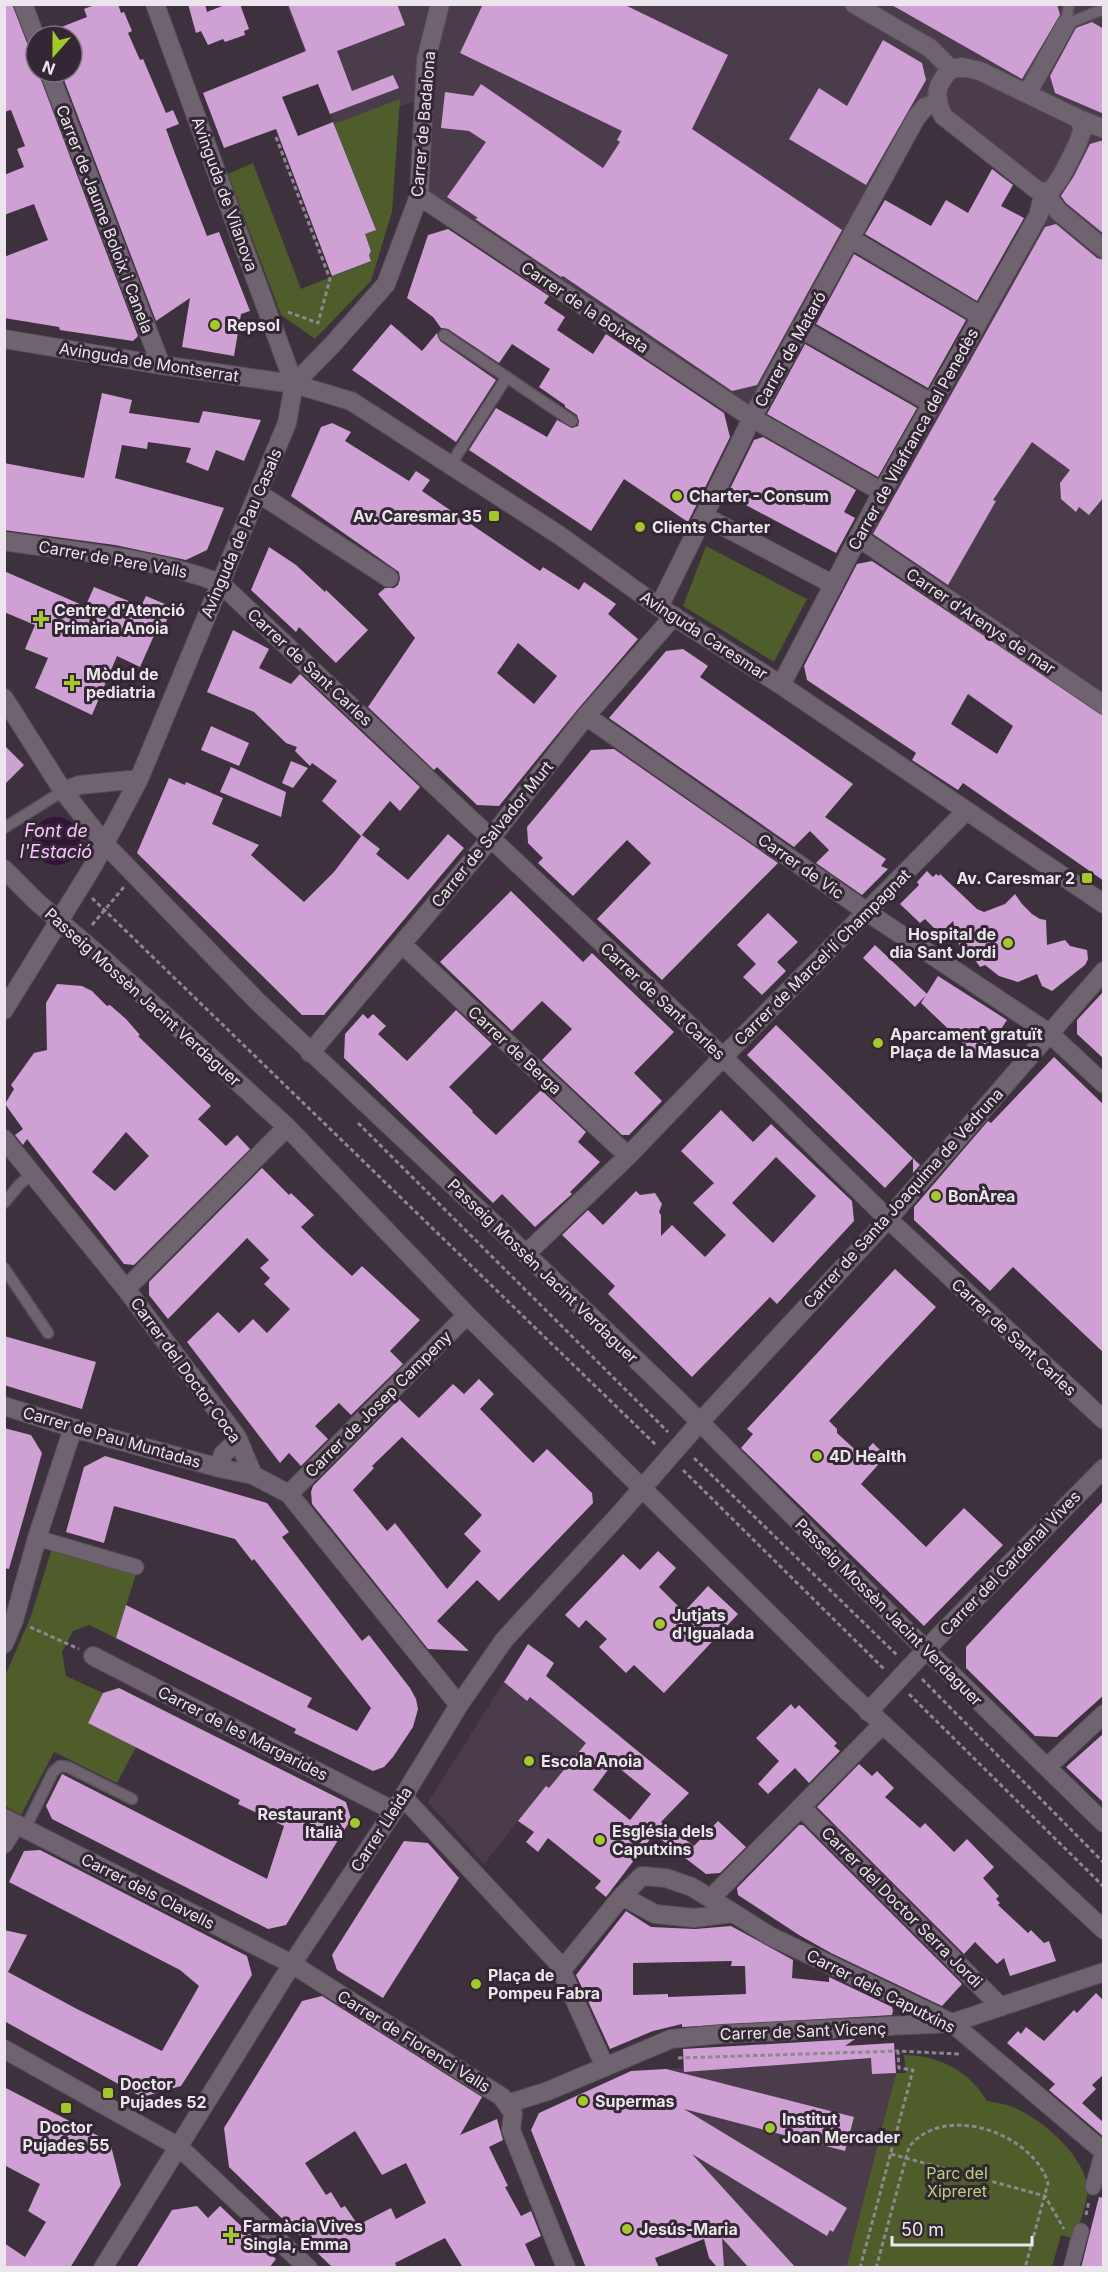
<svg xmlns="http://www.w3.org/2000/svg" width="1108" height="2272" font-family="Inter,sans-serif">
<rect width="100%" height="100%" fill="#3c313d"/>
<path fill="#4b3c4c" d="M286 5H1103V692L869 532 1047 209 928 114 756 416 422 194 426 99 334 124Z
M521 1655 623 1738 569 1804 546 1786 484 1864 428 1802Z
M894 2043 896 2073 846 2267H714L686 2190 631 2071 683 2068V2052Z"/>
<path fill="#4e5d2a" d="M400 99 392 212 371 281 315 339 281 315 228 174 253 163 301 289 371 261 369 255 371 250 365 234 376 230 334 124Z
M706 546 807 599 774 662 683 606Z
M52 1548 136 1574 117 1635 118 1639 89 1625 73 1631 62 1652 66 1676 103 1693 88 1723 136 1747 117 1783 54 1752 21 1815 5 1806V1676L31 1616Z
M904 2055C939 2055 969 2071 987 2101 997 2103 1006 2104 1015 2108 1043 2120 1085 2156 1088 2189 1088 2199 1078 2228 1075 2239L1061 2235 1052 2267 846 2268 896 2073H906Z"/>
<path fill="#36103b" d="M32 841a24 24 0 1 1 48 0a24 24 0 1 1-48 0Z"/>
<path fill="#cfa0d3" fill-rule="evenodd" d="M4 4H12L36 66V72H38L138 336 133 341 60 330 59 327 4 318V257L48 240 34 204 4 215V175L24 167 17 149 25 146 11 110 4 112Z
M97 4H118L121 13 124 12 132 31 128 33 140 60 143 59 166 113 173 110 179 124 166 129 174 151 207 236 219 232 250 311 241 314 234 356 182 347 190 298 156 321 61 72H72V36H47L46 33 87 17 84 9Z
M188 4H205L207 12 227 4H240L249 29 244 31 245 35 225 42 223 39 208 45 201 31 196 33Z
M288 4H397L405 25 337 51 352 91 393 75 399 88 330 114 318 84 282 97 298 136 333 122 376 230 365 234 371 251 369 255 371 261 332 276 276 129 224 148 203 93 306 51Z
M483 4H623L728 55 692 129 842 230 757 385 732 391 563 276 561 277 475 219 478 218 447 197 486 142 469 131 441 128 445 92 473 96 481 84 603 168 620 142 617 140 622 131 460 53Z
M890 4H1057L1060 15 1022 79Z
M1092 22 1104 29V114L1055 93 1050 76 1076 28Z
M883 40 922 63 926 80 866 185 789 139 819 88 847 106Z
M1104 140V234L1066 203 1061 196 1074 176 1090 144Z
M992 169 1013 185 1001 206 1024 218 977 301 865 234 885 200 931 226 946 200 968 213Z
M1056 224 1097 258 1104 260V497L1089 515 1079 507 1076 512 1061 499 1060 483 1070 470 1032 442 993 500 996 501 948 585 873 534 1045 227Z
M448 229 549 296 544 303 565 317 557 330 593 354 606 334 724 413 730 437 688 522 624 479 591 531 469 450 496 408 547 437 557 420 572 428 578 426 579 421 577 415 565 407V405L539 387 550 369 512 344 499 363 448 329 441 328 433 317 407 298 428 235Z
M854 254 966 320 928 388 816 324Z
M391 324 422 351 437 333 440 341 496 380 456 442 352 370Z
M805 344 917 408 878 477 767 414Z
M102 393 132 400 129 413 199 423 203 411 261 420 244 461 216 450 208 471 186 462 191 448 148 442 147 449 122 445 115 478 224 508 207 550 186 560 115 545 4 530V463L84 478Z
M332 423 351 432 345 441 409 481 416 471 430 480 422 491 540 571 543 567 579 590 584 582 616 604 608 614 638 639 578 709 499 806 477 805 437 767 434 770 368 707 415 638 378 594 385 588H394L398 585 400 579 399 572 291 496 321 427ZM518 643 557 676 534 704 497 673Z
M763 437 856 490 844 512 855 518 836 553 727 495 754 440Z
M269 547 296 565 325 592 326 590 368 630 336 663 299 627 296 632 251 590Z
M872 561 1104 716V881L963 783 958 790 912 760 916 753 807 680 804 666 857 564ZM968 694 1013 726 997 754 951 724Z
M4 571 82 605H86L94 587 141 606 146 596 172 607 162 632 156 631 140 667 117 656 92 715 35 688 48 658 25 649 35 625 4 612Z
M233 630 269 649 259 668 291 684 300 674 420 787 400 811 390 801 361 836 322 801 337 781 312 763 310 766 295 751 297 747 286 743 254 712 207 692Z
M683 649 708 666 700 677 853 784 825 817 886 859 881 866 888 869 862 895 816 863 829 850 810 831 794 847 609 718 666 651Z
M211 726 249 743 239 766 201 750Z
M4 745 24 765 4 785Z
M614 749 778 863 662 980 597 919 651 863 627 840 573 896 538 863 543 858 528 843 527 827 591 750Z
M291 761 308 768 293 788 282 783Z
M231 767 286 792 281 817 220 792Z
M169 778 185 785 186 782 223 798 212 824 259 845 251 855 304 902 334 872 362 835 380 849 376 854 408 880 448 834 464 848 324 1015H302L137 853Z
M927 871 933 877 936 874 939 876 940 874 977 909 984 912 1005 904 1015 894 1022 904 1032 914 1040 919 1046 920 1047 945 1065 940 1070 946 1087 950 1088 959 1085 965 1052 991 1042 986 1037 974 1018 982 999 976 985 965 980 967 973 957 960 949 953 921 940 934 925 919 920 923 900 904 919 885 917 882Z
M511 891 583 962 592 953 674 1032 634 1073 662 1101 629 1135H622L542 1060 572 1029 542 1001 512 1031 440 962Z
M768 913 798 942 777 962 786 971 762 995 743 977 756 964 737 945Z
M875 945 927 994 915 1007 863 958Z
M938 976 1007 1020 981 1060 921 1003Z
M57 984 82 986 92 991 107 1006 110 1005 126 1019 140 1035 138 1036 211 1106 198 1119 226 1146 237 1135 250 1149 134 1265 124 1264 27 1139 23 1145 15 1135 23 1129 5 1104 14 1089 11 1085 34 1053 47 1050 46 1003ZM126 1132 149 1156 115 1191 92 1172Z
M1104 991V1059L1077 1034V1020Z
M456 1010 492 1044 449 1087 473 1111 472 1112 496 1135 541 1090 586 1132 578 1142 600 1162 570 1192 572 1194 535 1227 502 1194 493 1203 344 1058 345 1034 363 1014 368 1019 373 1014 386 1026 378 1034 407 1061Z
M776 1025 920 1165 913 1173V1158L885 1188 747 1055Z
M1054 1057 1104 1105V1353L1013 1267 990 1291 914 1220V1207L988 1121 991 1123Z
M721 1110 753 1142 771 1124 852 1201 854 1221 777 1304 770 1297 692 1377 608 1294 615 1286 562 1235 588 1210 603 1225 636 1191 640 1195 655 1193 662 1204 659 1212 661 1215V1236L672 1225 705 1257 726 1235 693 1203 714 1183 681 1151ZM776 1157 816 1196 773 1243 732 1203Z
M262 1168 289 1195 291 1193 314 1215 301 1227 322 1248 352 1276 362 1266 420 1320 390 1351 403 1364 351 1415 339 1403 315 1426 328 1439 301 1466 289 1453 280 1463 187 1342 218 1312 239 1333 253 1319 267 1333 290 1309 264 1284 270 1278 260 1268 269 1260 247 1238 168 1319 149 1295V1282Z
M895 1269 936 1307 829 1421 837 1429V1433L861 1455 873 1443 886 1456 861 1484 926 1547 964 1508 1003 1545 924 1626 741 1448 753 1434 747 1429Z
M4 1336 96 1362 82 1409 4 1385Z
M479 1379 494 1394 480 1409 533 1463 547 1449 592 1493 593 1503 499 1601 477 1580 437 1621 469 1651 428 1649 312 1504 311 1492 313 1486 399 1399 419 1418 453 1384 464 1394ZM402 1437 482 1515 464 1534 481 1551 447 1589 395 1523 387 1531 353 1490 374 1468 372 1466Z
M4 1428 31 1435 42 1453 9 1569 4 1568Z
M105 1456 267 1503 289 1532 282 1537 362 1641 369 1635 410 1688 416 1699 418 1709 413 1727 393 1757 384 1767 373 1771 294 1733 296 1729 116 1638 126 1605 312 1698 307 1707 357 1731 371 1708 254 1559 252 1561 235 1539 114 1506 104 1543 66 1532 84 1467Z
M1104 1500V1695L1057 1737 1035 1736 966 1668V1647Z
M658 1551 676 1568 659 1587 684 1612 708 1586 738 1614 664 1693 634 1665 626 1673 599 1647 607 1639 586 1620 579 1628 565 1615 623 1554 640 1570Z
M528 1644 554 1663 546 1676 689 1793 661 1822 694 1846 718 1821 746 1847 720 1873 706 1874 654 1834 606 1897 595 1888 601 1881 548 1838 538 1852 526 1842 534 1832 518 1821 546 1786 549 1788 586 1743 530 1697 527 1701 504 1682ZM613 1763 651 1794 630 1820 593 1790Z
M119 1688 346 1802 351 1819 286 1925 268 1929 52 1819 46 1806 62 1774 267 1879 284 1826 238 1804 240 1800 88 1723 103 1693Z
M791 1704 795 1709 799 1705 837 1743 834 1746 840 1751 809 1783 795 1768 768 1794 758 1784 779 1761 756 1738Z
M1104 1733V1803L1066 1767Z
M859 1764 872 1776 877 1771 894 1788 885 1797 920 1828 925 1823 954 1852 967 1839 994 1867 983 1878 999 1896 996 1899 1000 1903 998 1905 1028 1933 1031 1930 1044 1943 1049 1941 1056 1961 1010 1976 1004 1958 997 1964 975 1942 964 1954 817 1807Z
M799 1825H803L962 1984 942 2006 831 1953 799 1935 738 1895 737 1888Z
M404 1841 428 1843 459 1878 383 1998 337 1970 332 1955Z
M40 1850 247 1956 252 1975 181 2086 142 2097 4 2021V1930L27 1935 8 1972 77 2009 162 2051 199 1986 180 1970 9 1882 24 1851Z
M626 1911 651 1927 695 1929 731 1926 793 1960 792 1978 829 1982V1977L892 2007 893 2011 892 2015 682 2027V2024L653 2031 610 2049 576 1975ZM732 1961 731 1966H745L746 1994 668 1997V1994L633 1995V1963Z
M1096 1993 1104 2001V2074L1092 2085 1096 2089 1082 2103 1104 2123V2137L1049 2090 1055 2084 1007 2043 1018 2031 1021 2034 1026 2027 1044 2041 1074 2010 1077 2013Z
M322 1996 482 2097 460 2135 497 2119 503 2140 489 2147 508 2186 505 2187 521 2216 531 2211 541 2236 525 2244 536 2268H463L445 2238 395 2263 397 2268H333L229 2167 224 2128 302 2001ZM355 2131 382 2175 406 2163 426 2203 396 2219 391 2208 358 2225 345 2206 341 2208 331 2192 326 2195 305 2163Z
M855 2039 845 2046 894 2043 896 2073 872 2074 871 2058 684 2072 683 2049Z
M666 2069 854 2117 845 2151 684 2109 847 2208 833 2232 830 2230 827 2236 692 2154 796 2268H749L722 2238 724 2268H718L709 2258 704 2239 655 2258 659 2268H586L531 2130 539 2113 631 2071Z
M4 2087 110 2142 121 2185 70 2268H4V2243L25 2257 46 2222 28 2211 40 2184 4 2165Z
M1099 2197 1104 2198V2268H1081Z
M197 2206 208 2218 220 2206 276 2259 269 2268H136L172 2210Z"/>
<g fill="none" stroke-linecap="round" stroke-linejoin="round">
<g stroke="#574e58" stroke-width="13">
<path id="service" d="M1069 4 1066 24 1104 9
M444 335 572 421
M451 464 507 377
M4 828 63 791
M4 1203 20 1184 32 1174
M4 1268 48 1333
M25 1829 53 1772 60 1766 68 1767 132 1799"/>
</g>
<g stroke="#574e58" stroke-width="17">
<path id="pedestrian" d="M37 1538 136 1567
M1093 2187 1103 2151
M1071 2268 1081 2231"/>
</g>
<g stroke="#574e58" stroke-width="20">
<path id="minor" d="M23 4 36 38
M854 4 930 48 951 69
M962 67 980 71 1079 119C1080 122 1082 125 1082 128 1082 139 1059 183 1051 190 1046 193 1042 191 1037 190L943 116C934 95 935 86 951 69Z
M49 72 161 365
M1027 94 1066 24
M1079 119 1104 129
M1044 192 1058 211 1104 249
M419 196 752 418 882 492
M851 239 981 316
M800 328 933 404
M294 384 333 344 386 284 419 196 426 60 440 4
M258 493 389 578
M704 516 834 585
M859 538 1104 705
M4 541C76 552 152 557 220 583L723 1057 888 1219 1104 1420
M659 607 752 418 916 118 925 107 937 103
M781 685 882 492 1038 216 1044 192
M4 698 63 791 105 844 257 1001 526 1254 678 1400 905 1629 1104 1823
M586 716 867 912 1049 1033 1104 1084
M63 791 80 785 139 779
M4 869 37 902 101 957 287 1127 467 1315 846 1690 1104 1930
M402 944 628 1156
M4 1010 93 866 139 779 287 423 294 384 155 4
M310 1053 491 838 586 716 674 616
M4 1139 126 1289 237 1437 253 1475
M526 1254 628 1156 723 1057 965 812
M126 1289 287 1127
M4 1406 73 1428 220 1468 253 1475 289 1494 459 1705
M220 1468 223 1454 234 1444 237 1437
M289 1494 467 1315
M4 1644 14 1620 37 1538 73 1428
M93 1656 394 1811
M868 1712 939 1636 1104 1468
M1047 1767 1104 1714
M403 1797 558 1963 605 2067
M802 1808 1001 2007
M4 1818 292 1964 502 2097 513 2113 511 2130 566 2268
M4 1844 16 1824
M622 1896 655 1914 694 1918 733 1913
M711 1898 882 1725
M561 1971 622 1896 642 1876 666 1878 692 1887 770 1936 952 2023 1104 2152
M4 2049 179 2147 308 2268
M507 2104 548 2091 671 2039 722 2034 952 2023 1104 1972
M103 2268 292 1964 403 1797 459 1705 504 1640 617 1517 700 1422 888 1219 1104 971"/>
</g>
<g stroke="#574e58" stroke-width="20">
<path id="tertiary" d="M4 339 161 365 294 384 351 401 559 535 659 607 781 685 1104 904"/>
</g>
<path stroke="#908691" stroke-width="3" stroke-dasharray="4.5 3" stroke-linecap="butt" d="M276 137 330 279 318 323 288 312
M92 898 656 1445
M92 925 124 887
M358 1123 668 1432
M694 1458 898 1656
M683 1470 885 1670
M30 1627 79 1649
M922 1679 1104 1863
M909 1694 1104 1887
M678 2058 898 2051
M891 2154 1045 2196 1064 2229
M1086 2215 1089 2201
M860 2268 913 2070 899 2068 898 2051 959 2054
M876 2268 909 2147C944 2102 1033 2133 1048 2183L1025 2268"/>
<use href="#service" stroke="#6f6370" stroke-width="10"/>
<use href="#pedestrian" stroke="#6f6370" stroke-width="15"/>
<use href="#minor" stroke="#6f6370" stroke-width="18"/>
<use href="#tertiary" stroke="#6f6370" stroke-width="18"/>
</g>
<g fill="#a2c928" stroke="#322732" stroke-width="2">
<circle cx="215" cy="325" r="6"/>
<circle cx="677" cy="496" r="6"/>
<rect x="488" y="510" width="12" height="12" rx="3"/>
<circle cx="640" cy="527" r="6"/>
<path d="M38 610h6v6h6v6h-6v6h-6v-6h-6v-6h6z"/>
<path d="M69 674h6v6h6v6h-6v6h-6v-6h-6v-6h6z"/>
<rect x="1081" y="872" width="12" height="12" rx="3"/>
<circle cx="1008" cy="943" r="6"/>
<circle cx="878" cy="1043" r="6"/>
<circle cx="936" cy="1196" r="6"/>
<circle cx="817" cy="1456" r="6"/>
<circle cx="660" cy="1624" r="6"/>
<circle cx="529" cy="1761" r="6"/>
<circle cx="355" cy="1823" r="6"/>
<circle cx="600" cy="1840" r="6"/>
<circle cx="476" cy="1984" r="6"/>
<rect x="102" y="2087" width="12" height="12" rx="3"/>
<circle cx="583" cy="2101" r="6"/>
<rect x="60" y="2102" width="12" height="12" rx="3"/>
<circle cx="770" cy="2128" r="6"/>
<circle cx="627" cy="2229" r="6"/>
<path d="M228 2226h6v6h6v6h-6v6h-6v-6h-6v-6h6z"/>
</g>
<g text-anchor="middle" stroke-width="6" stroke-linejoin="round" paint-order="stroke">
<g font-size="16" fill="#ece5ed" stroke="#322732">
<text transform="translate(423 124) rotate(-85)" y="6">Carrer de Badalona</text>
<text transform="translate(225 194) rotate(70)" y="6">Avinguda de Vilanova</text>
<text transform="translate(105 219) rotate(69)" y="6">Carrer de Jaume Boloix i Canela</text>
<text transform="translate(585 307) rotate(34)" y="6">Carrer de la Boixeta</text>
<text transform="translate(790 349) rotate(-61)" y="6">Carrer de Mataró</text>
<text transform="translate(149 362) rotate(9)" y="6">Avinguda de Montserrat</text>
<text transform="translate(913 439) rotate(-61)" y="6">Carrer de Vilafranca del Penedès</text>
<text transform="translate(241 533) rotate(-67)" y="6">Avinguda de Pau Casals</text>
<text transform="translate(113 559) rotate(10)" y="6">Carrer de Pere Valls</text>
<text transform="translate(981 621) rotate(34)" y="6">Carrer d'Arenys de mar</text>
<text transform="translate(704 635) rotate(33)" y="6">Avinguda Caresmar</text>
<text transform="translate(310 667) rotate(43)" y="6">Carrer de Sant Carles</text>
<text transform="translate(492 834) rotate(-51)" y="6">Carrer de Salvador Murt</text>
<text transform="translate(801 866) rotate(35)" y="6">Carrer de Vic</text>
<text transform="translate(822 957) rotate(-45)" y="6">Carrer de Marcel·lí Champagnat</text>
<text transform="translate(143 997) rotate(42)" y="6">Passeig Mossèn Jacint Verdaguer</text>
<text transform="translate(663 1001) rotate(43)" y="6">Carrer de Sant Carles</text>
<text transform="translate(515 1050) rotate(43)" y="6">Carrer de Berga</text>
<text transform="translate(903 1198) rotate(-48)" y="6">Carrer de Santa Joaquima de Vedruna</text>
<text transform="translate(543 1271) rotate(44)" y="6">Passeig Mossèn Jacint Verdaguer</text>
<text transform="translate(1014 1337) rotate(43)" y="6">Carrer de Sant Carles</text>
<text transform="translate(186 1370) rotate(54)" y="6">Carrer del Doctor Coca</text>
<text transform="translate(378 1404) rotate(-45)" y="6">Carrer de Josep Campeny</text>
<text transform="translate(112 1437) rotate(16)" y="6">Carrer de Pau Muntadas</text>
<text transform="translate(1010 1563) rotate(-46)" y="6">Carrer del Cardenal Vives</text>
<text transform="translate(889 1612) rotate(45)" y="6">Passeig Mossèn Jacint Verdaguer</text>
<text transform="translate(243 1733) rotate(27)" y="6">Carrer de les Margarides</text>
<text transform="translate(381 1829) rotate(-57)" y="6">Carrer Lleida</text>
<text transform="translate(148 1891) rotate(27)" y="6">Carrer dels Clavells</text>
<text transform="translate(902 1907) rotate(45)" y="6">Carrer del Doctor Serra Jordi</text>
<text transform="translate(881 1991) rotate(27)" y="6">Carrer dels Caputxins</text>
<text transform="translate(803 2031) rotate(-2)" y="6">Carrer de Sant Vicenç</text>
<text transform="translate(414 2041) rotate(32)" y="6">Carrer de Florenci Valls</text>
</g>
<g font-size="16" font-weight="bold" fill="#ece5ed" stroke="#322732" text-anchor="start">
<text x="227" y="331">Repsol</text>
<text x="689" y="502">Charter - Consum</text>
<text x="482" y="522" text-anchor="end">Av. Caresmar 35</text>
<text x="652" y="533">Clients Charter</text>
<text x="54" y="616">Centre d'Atenció<tspan x="54" dy="18">Primària Anoia</tspan></text>
<text x="86" y="680">Mòdul de<tspan x="86" dy="18">pediatria</tspan></text>
<text x="1075" y="884" text-anchor="end">Av. Caresmar 2</text>
<text x="996" y="940" text-anchor="end">Hospital de<tspan x="996" dy="18">dia Sant Jordi</tspan></text>
<text x="890" y="1040">Aparcament gratuït<tspan x="890" dy="18">Plaça de la Masuca</tspan></text>
<text x="948" y="1202">BonÀrea</text>
<text x="829" y="1462">4D Health</text>
<text x="672" y="1621">Jutjats<tspan x="672" dy="18">d'Igualada</tspan></text>
<text x="541" y="1767">Escola Anoia</text>
<text x="343" y="1820" text-anchor="end">Restaurant<tspan x="343" dy="18">Italià</tspan></text>
<text x="612" y="1837">Església dels<tspan x="612" dy="18">Caputxins</tspan></text>
<text x="488" y="1981">Plaça de<tspan x="488" dy="18">Pompeu Fabra</tspan></text>
<text x="120" y="2090">Doctor<tspan x="120" dy="18">Pujades 52</tspan></text>
<text x="595" y="2107">Supermas</text>
<text x="782" y="2125">Institut<tspan x="782" dy="18">Joan Mercader</tspan></text>
<text x="66" y="2133" text-anchor="middle">Doctor<tspan x="66" dy="18">Pujades 55</tspan></text>
<text x="243" y="2232">Farmàcia Vives<tspan x="243" dy="18">Singla, Emma</tspan></text>
<text x="639" y="2235">Jesús-Maria</text>
</g>
<g font-size="16" fill="#b8d37b" stroke="#322732">
<text x="957" y="2179">Parc del<tspan x="957" dy="18">Xipreret</tspan></text>
</g>
<g font-size="18" font-style="italic" fill="#fac6ff" stroke="#322732">
<text x="56" y="837">Font de<tspan x="56" dy="21">l'Estació</tspan></text>
</g>
</g>
<rect width="1108" height="2272" fill="none" stroke="#ece5ed" stroke-width="12"/>
<g transform="translate(54 54) rotate(201)"><circle r="28" fill="#322732" stroke="#7c737d" stroke-width="1.5"/>
<path d="M0-4.5L10 22L0 15L-10 22Z" fill="#a2c928"/>
<text y="-9" font-size="16" font-weight="bold" text-anchor="middle" fill="#ece5ed">N</text>
</g>
<path d="M892 2236v9h140v-9" fill="none" stroke="#ece5ed" stroke-width="3"/>
<text x="901" y="2236" font-size="18" fill="#ece5ed" stroke="#322732" stroke-width="4.5" paint-order="stroke">50 m</text>
</svg>
